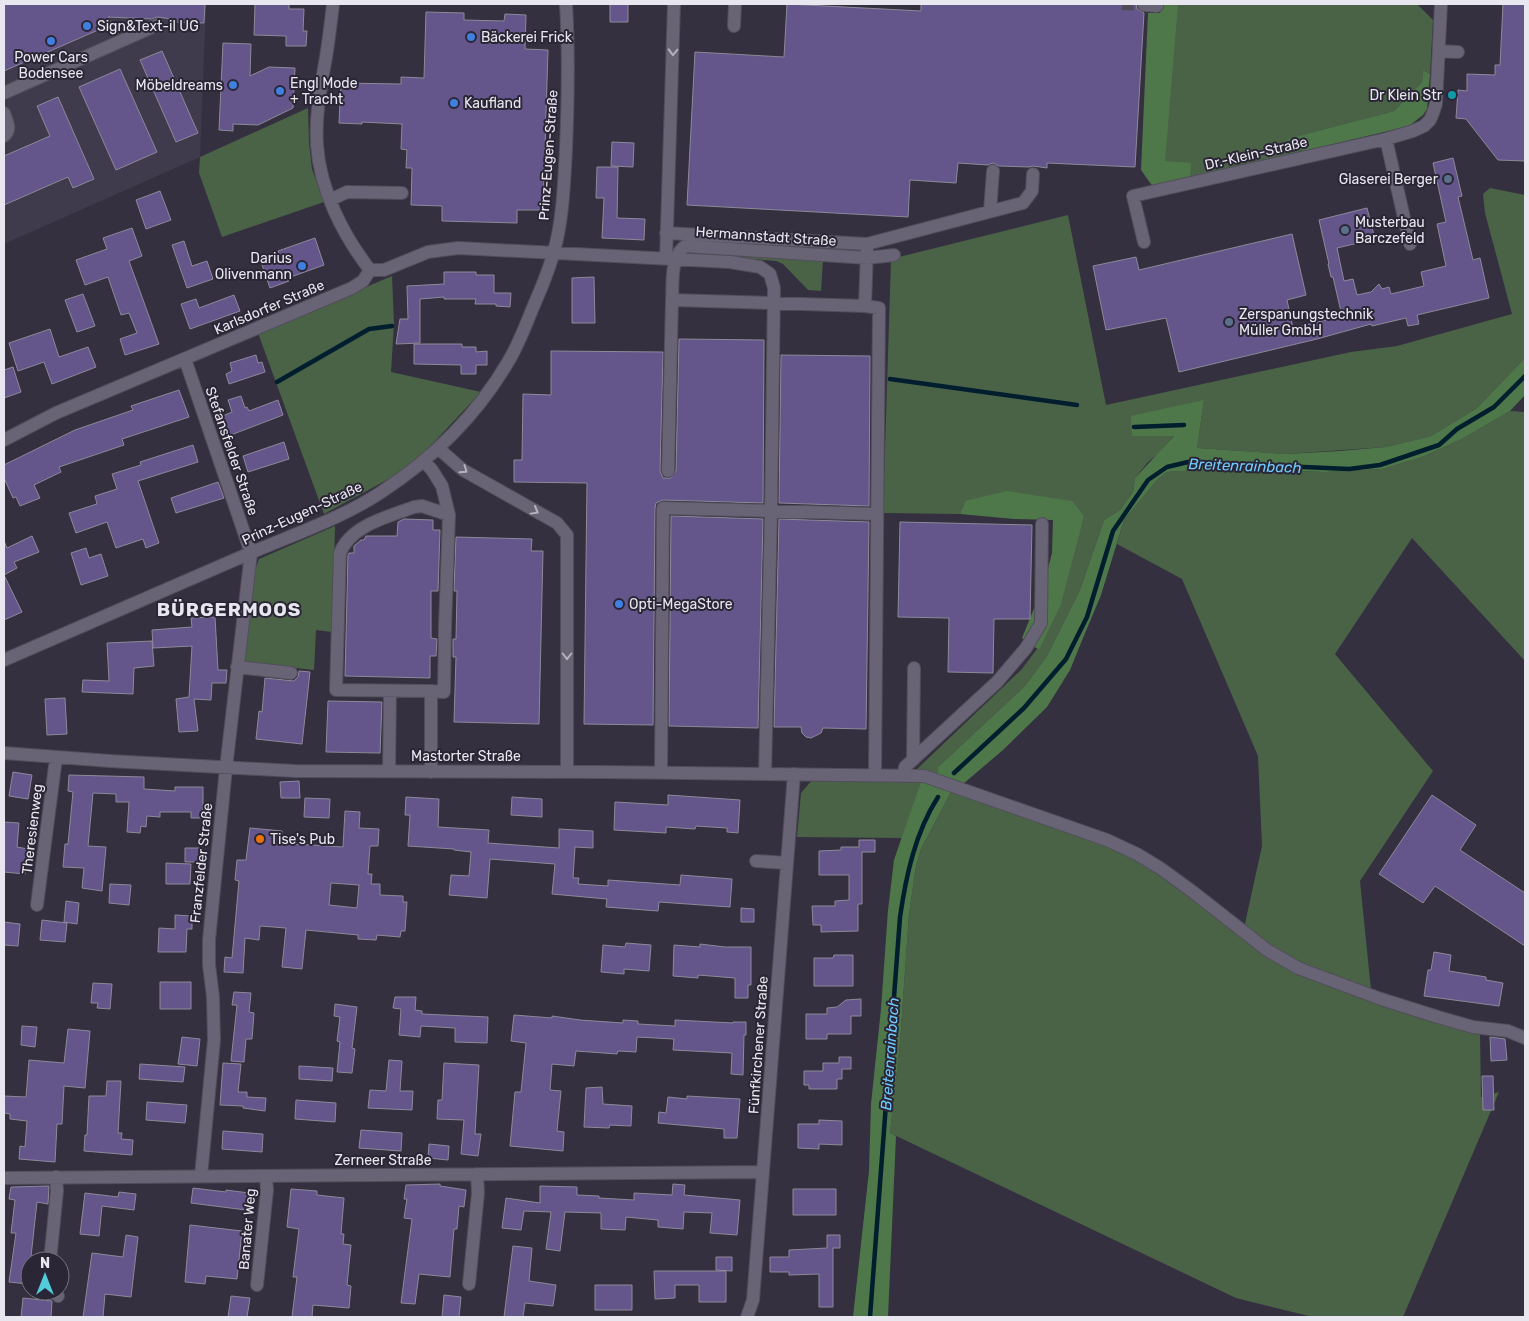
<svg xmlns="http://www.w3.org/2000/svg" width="1529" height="1321" font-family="Rubik,sans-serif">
<rect width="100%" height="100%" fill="#34303f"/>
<path fill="#3f3b4c" d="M4 4H206L200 157 4 244Z"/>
<path fill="#4a6347" d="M1166 4H1417L1433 20 1430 74 1423 70 1422 82 1394 111 1288 139 1304 151 1153 187Z
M308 108 309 142 312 169 324 202 222 237 199 173 200 157Z
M1490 188 1525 195V358L1477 408 1431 436 1386 447 1286 454 1197 448 1204 400 1159 453 1148 462 1135 478 1133 492 1120 510 1104 520 1080 590 1047 656 1025 686 938 767 937 774 917 769 1021 670 1037 649 1039 650 1084 516 965 501 960 514 883 513 891 259 1068 215 1106 405 1351 352 1397 346 1512 314 1485 213 1483 194Z
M703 251 823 260 821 291 808 290 783 264 776 261 703 255Z
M392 276 394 323 391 372 481 392 422 455 396 475 324 514 258 333Z
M1510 411 1525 412V661L1412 538 1335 654 1433 771 1360 881 1371 990 1304 964 1270 946 1244 928 1262 846 1258 756 1182 579 1117 544 1124 520 1157 480 1167 472 1228 468 1325 472 1382 469 1422 457 1462 439Z
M335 526 332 632 316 630 314 670 244 662 255 570 259 559Z
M813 779 921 781 902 838 797 837 801 793Z
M952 790 1107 846 1137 859 1160 872 1267 956 1480 1034 1481 1097 1499 1092 1403 1317H1313L1236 1298 890 1133 900 1043 909 914 916 866 921 849Z"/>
<path fill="#4f784a" d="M1161 4H1178L1165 161 1191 163 1190 178 1153 187 1141 170 1148 13H1160Z
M1423 70 1430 74 1427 109 1423 115 1409 126 1304 151 1287 139 1394 111 1422 82Z
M1525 358V395L1510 411 1462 439 1422 457 1382 469 1325 472 1228 468 1167 472 1157 480 1124 520 1101 595 1083 638 1070 670 1047 707 1003 750 963 784 937 774 938 767 1025 686 1047 656 1080 590 1104 520 1120 510 1133 492 1135 478 1174 436H1132L1131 416 1204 400 1197 448 1286 454 1340 451 1386 447 1431 436 1477 408Z
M1007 491 1072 501 1084 516 1061 604 1039 650 1022 638 1044 584 1052 553 1053 520 1014 519 960 514 965 501Z
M921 781 952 790 921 849 916 866 909 914 900 1043 890 1133 896 1136 888 1317H853L869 1171 871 1104 881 1009 888 910 894 860Z"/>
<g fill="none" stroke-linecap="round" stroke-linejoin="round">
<path stroke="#001e2e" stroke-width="4.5" d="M890 379 1077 405
M277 382 369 329 392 326
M1134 427 1184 425
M954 773 1024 708 1066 659 1087 617 1113 531 1148 480 1167 467 1188 462 1349 469 1380 465 1439 445 1457 429 1494 407 1525 376
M870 1317 900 917C906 876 915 833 938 797"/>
</g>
<path fill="#64568a" stroke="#8d899a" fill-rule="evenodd" d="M4 4H205L204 23 172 22V19L157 17 152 19 108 17 112 24 4 71Z
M255 4H289V9H304L303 31H307L306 46H286V36L254 35Z
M610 4H628V22H610Z
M787 4 921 11V4H1136L1137 9 1144 13 1135 167 1047 163V168L1033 166 1029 167 999 166 993 163 988 165 958 163 956 183 910 180 908 217 687 205 695 52 784 57Z
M1503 4H1525V161L1498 160 1466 119 1456 118 1458 90 1467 91V74L1495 75V65H1500Z
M426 12 464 13V20L504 21 505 14 526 15 525 49 548 50 543 210H517V223L442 221V206L411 205 412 168H406L407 150 401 149 402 124 362 122V124L339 123 341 83 401 84V77L424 78Z
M223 43 251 44 250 76 269 67 295 68 293 108 258 125 233 124V131L219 130Z
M162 51 198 133 176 142 140 60Z
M120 69 157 152 116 170 79 87Z
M58 97 94 179 73 188 68 177 4 205V156L50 136 37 106Z
M612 142 634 143 633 167 611 166Z
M1453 158 1462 196 1458 197 1473 260 1480 258 1489 298 1417 315 1419 324 1408 326 1406 318 1372 326 1371 324 1317 339 1179 372 1166 318 1106 330 1093 266 1136 257 1139 270 1292 234 1306 295 1287 300 1293 328 1342 316 1333 277H1331L1328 264H1329L1319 220 1367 208 1375 239 1337 248 1344 281 1353 279 1357 295 1371 292 1379 284 1382 289 1389 287 1391 294 1424 286 1421 272 1446 266 1437 224 1446 222 1433 163Z
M597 167H618L617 218 645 219 644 240 602 238 604 198H596Z
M160 191 171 220 146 229 136 200Z
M132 228 142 256 129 261 159 344 125 355 120 339 137 333 129 313 121 315 108 277 85 285 76 260 107 249 103 238Z
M315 238 324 265 288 278 289 281 270 288 261 262 280 255 278 251Z
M184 241 192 266 207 261 213 279 187 288 172 245Z
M444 272H476V275H494V293H511L510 307 496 306V304H475L476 299H444V297L420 299V343L396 344 400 319H408L407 286 444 284Z
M594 277 595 323H572V278Z
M83 294 95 326 77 332 65 300Z
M234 295 240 311 190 329 181 304 196 299 199 308Z
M50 329 59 357 88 347 96 367 52 384 44 362 18 371 9 343Z
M679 339 764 340 763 503 663 500 656 503 655 508 653 725 584 724 587 483 514 482V460H522L523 394 551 395V351L663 352 660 471 663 478H671L676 471Z
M414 344H462V347H476V352L487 351V365H476V374H461V365L414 364Z
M256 355 258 363 262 362 265 372 229 384 226 374 232 371 230 363Z
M781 355 870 356 869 506 779 503Z
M13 367 21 392 4 398V370Z
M179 390 189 417 122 439 124 445 59 467 61 472 34 485 40 498 20 506 16 497 13 498 4 478V465L75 430 133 410 131 406Z
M241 396 245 408 247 407 249 411 278 400 283 415 223 438 216 419 232 412 228 400Z
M284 442 289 459 248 472 243 456Z
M193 445 198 462 138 481 159 543 146 548 143 539 116 548 107 522 76 533 69 513 97 504 95 496 117 489 112 474 141 465 140 462Z
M218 482 224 498 176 513 171 498Z
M671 516 763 519 758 728 669 726Z
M404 519 433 520V530H440L438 591H431V638L437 639 436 656H430V678L345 676 348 555 349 553H354V546L361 540H364L366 536H397L398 522Z
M779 519 869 522 866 729 823 728 821 733 811 738 806 737 802 733 801 727H774Z
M900 522 1032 525 1030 619H994L993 673 948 672 949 618 898 617Z
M32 536 39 552 14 562 17 568 4 575V541L7 548Z
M456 537 532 539 531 551H543L539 724 454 722 456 657H453V639H456L457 591H454Z
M86 548 89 558 101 554 108 576 81 585 71 553Z
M4 575 22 612 4 620Z
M215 617 218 670H227L226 683H212L211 700 194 699 198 731 179 732 176 699 189 697 192 646 153 648 152 630 192 627 191 618Z
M152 641 154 666 134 668 133 694 82 692 83 680 109 681 107 643Z
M299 671 310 672 302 744 256 739 259 711 262 712 265 678 294 681 298 677Z
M65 698 67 734 47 735 45 699Z
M328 701 382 702 380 753 326 752Z
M13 772 32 775 28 799 9 796Z
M69 775 144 777V789L175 791V787H203V818H191V812H160V817L147 816 146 827 141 826 140 833 127 832 129 802H116V794L93 793 88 846 106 847 102 891 82 888 84 868 63 867 65 844H68L73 792 68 791Z
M299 781 300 798H281L280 782Z
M668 795 740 800 738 833 727 832V828L696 826 695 829 666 827V833L614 830 615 802 668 805Z
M1432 795 1476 825 1460 850 1525 893V946L1435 886 1423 903 1379 874Z
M406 797 439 799 438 827 489 830 488 843 559 848V829L593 831V848L575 847 573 878H579L578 884 608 886V880L680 885 681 875 732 879 730 907 659 902 658 911 606 907 607 899 552 894 555 864 490 859 487 898 449 895 451 875 469 876 471 852 454 850V849L408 846 410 815H405Z
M512 797 542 799V817L511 815Z
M305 798 330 799 329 818 304 817Z
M345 811 360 812 359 828 379 829 378 846H370L368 874H372L371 884H380V895L403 896V902H407L405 931H401L400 937 377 935 376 940 358 939V935L306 930 302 969 282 967 286 928 260 926 259 940 245 938 243 973 224 972 225 957 232 958 239 881 235 880 237 860H246L250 828 282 831 281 843 343 847ZM331 883 359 885 357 908 329 905Z
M4 822 19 823 17 847 28 849 25 874 4 872Z
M859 840H875V852H862V904H858V931L821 932V925H813L812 906H835V901L849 900V875H819V851L841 850V847H859Z
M185 848H200L199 862H185Z
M166 863 191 864 190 884H166Z
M110 884 131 885 129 905 109 903Z
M66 901 79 903 77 924 64 922Z
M741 908 754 909V922H741Z
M175 915 192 916V929H187L186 952H158L159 928 175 929Z
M42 920 67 923 65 942 40 940Z
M4 922 20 924 18 946 4 945Z
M626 943 651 945 649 971 624 969V974L601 972 603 945 625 947Z
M700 944 725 947H751V985H748V998H735V978L698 975V978L673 976 674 945 700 947Z
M1434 952 1451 955 1449 971 1486 977V980L1503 983 1499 1006 1424 996 1428 970H1431Z
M834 955H853V986H814V958H833Z
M160 982H191V1009H160Z
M93 983 112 984 110 1009 97 1008 98 1003H91Z
M234 992 251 993 249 1012 254 1013 252 1039H246L244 1062 231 1061 237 1005H232Z
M395 997H416L415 1010 422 1011V1014L488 1017 487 1043 455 1042V1028L421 1026 420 1037 399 1035 401 1009 393 1008Z
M861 999V1016H851V1034H827V1039H806V1014H827V1008L837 1007 846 1000Z
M335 1004 357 1007 352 1048 355 1049 352 1073 337 1072 340 1042 337 1041 340 1017 334 1016Z
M514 1015 552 1018V1016L580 1020 623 1023V1020L638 1021V1024L675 1026V1020L733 1023V1022H746V1035H744L743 1075 731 1074 732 1053 673 1050 674 1039 637 1037 636 1052 618 1051 617 1054 576 1051 574 1066 552 1064 550 1090 561 1091 557 1131 564 1132 563 1151 510 1146 515 1092H521L526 1043 511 1041Z
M22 1026 37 1027 35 1047 21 1045Z
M68 1029 90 1031 85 1088 64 1086 62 1124H57L55 1162 19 1159 20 1146 25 1147 27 1121 10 1119V1114L4 1113V1096L26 1097 29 1060 64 1063Z
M182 1037 200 1039 197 1066 178 1064Z
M1490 1037 1505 1039 1507 1060 1491 1061Z
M839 1057H851V1069H842V1079H837V1089H809V1085H804V1071H823V1063H839Z
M389 1060 402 1061 400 1091H413L412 1110 368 1108 370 1090 386 1091Z
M223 1063 241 1064 238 1092H247V1097L266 1098 265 1111 243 1108V1106L220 1105Z
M444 1063 479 1065 475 1134H481L478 1156 461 1154 464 1120 437 1119 438 1100H442Z
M140 1064 185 1067 183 1082 139 1079Z
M299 1066 333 1068 332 1081 299 1079Z
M1482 1076H1493L1494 1110H1483Z
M107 1081H121L118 1133H122L121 1139 133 1140 132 1155 84 1151 85 1135H87L89 1096H106Z
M602 1087 603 1104 632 1106 631 1126 610 1125 609 1128 584 1127 586 1088Z
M687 1096 740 1099 737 1138H724V1129L658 1123 659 1112 666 1113 668 1097 687 1099Z
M296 1100 336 1103 335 1122 295 1119Z
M147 1102 187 1105 185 1123 146 1120Z
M819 1120 842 1121V1145L819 1144V1149L798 1148V1124H819Z
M361 1130 402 1133 401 1151 359 1148Z
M223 1131 263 1134 262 1152 222 1149Z
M429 1144 449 1146 448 1160 428 1158Z
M440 1184V1186L466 1190 464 1207 459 1206 457 1229H454L450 1277 419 1274 415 1304 401 1303 412 1219 404 1218 407 1199H404L406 1185Z
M673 1184 685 1185 684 1195 740 1200 737 1235 710 1233 712 1213 684 1212 683 1229 658 1227V1220L626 1217 625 1230 601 1229V1213L565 1212 560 1251 546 1249 551 1212 524 1211 521 1230 502 1228 506 1198 540 1203V1186L577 1187V1195L599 1196V1198L634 1200V1193L672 1195Z
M49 1186 48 1204 37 1202 28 1284 9 1282 16 1233H11L15 1200 9 1199 11 1187Z
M193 1188 226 1192V1190L249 1193 247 1207 246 1210 191 1203Z
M291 1189 317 1191V1195L344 1198 341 1234H344L343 1244 351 1245 347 1285 351 1286 349 1308 313 1305 312 1317H292L297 1277H293L299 1229 287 1227Z
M793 1189H836V1215H793Z
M119 1192 136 1194 134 1210 102 1206 99 1236 80 1234 85 1193 118 1197Z
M190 1225 242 1231 237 1279 206 1276 205 1284 185 1282Z
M126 1235 138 1237 131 1297 105 1294 103 1317H83L92 1253 123 1257Z
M827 1235H840V1248H833V1307H819V1274L789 1275V1272H770V1257H789V1250L827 1248Z
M513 1246 532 1248 529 1281 556 1285 553 1306 525 1303 523 1317H504Z
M716 1257H732V1271L716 1270Z
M654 1271H726V1302H699V1285H675V1298L655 1299Z
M595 1285H632V1310H595Z
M444 1295 461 1297 459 1317H442Z
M231 1296 250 1298 247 1317H228Z
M23 1298 52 1301 51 1317H21Z"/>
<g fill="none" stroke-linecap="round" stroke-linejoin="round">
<path stroke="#4f4b59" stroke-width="12" stroke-dasharray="12 6" stroke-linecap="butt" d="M1122 4 1144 5"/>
<g stroke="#514e5a" stroke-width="14">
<path id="minor" d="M333 4C331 21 329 39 326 57 321 86 315 115 317 145 320 190 343 235 370 270
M1144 5 1157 6V4
M734 26 735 4
M1439 51 1458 52
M4 93 157 25
M4 113C7 122 12 129 4 136
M1386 139 1410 244
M330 200 347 192 402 193
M990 211 993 171
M666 233 867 244 1023 203 1032 191 1033 174
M1144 242 1133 196 1386 139 1413 131 1424 126 1430 120 1433 113 1436 104 1441 4
M666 259 674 4
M370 270H384L428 252 458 248 730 262 760 267 770 274 774 288 771 511 765 774
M865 306 867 249
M185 359 251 553 226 768 209 940V965L213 997 214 1040 201 1176
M4 440 56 413 352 288 363 281 370 270
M439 449 463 470 557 523 567 535V772
M424 461 432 470 442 486 449 515 445 627 444 692 431 691V772
M668 471 672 300
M4 660C85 624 167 590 248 554 292 535 340 519 380 493 432 459 477 415 508 362 519 344 526 324 534 305 541 289 548 272 553 255 563 221 564 184 566 149 568 101 569 52 566 4
M237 667 291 673
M431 691 336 690 340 553C351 525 388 517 414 507L422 506 449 515
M4 753 110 761 295 771 602 772 924 776 1107 840 1137 854 1160 868 1193 892 1267 950 1298 968 1381 999 1438 1017 1473 1027 1508 1031 1525 1038
M913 760 914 668
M389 771 390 691
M661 773 663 508 877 514
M875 775 879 308 865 306 672 300C673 283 670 258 685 246L867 258 894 255
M904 775 905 767 997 682 1026 648 1041 623 1042 524
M756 861 787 863
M37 905 56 758
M4 1178 763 1172
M50 1261 57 1191 56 1177
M469 1284 478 1193 477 1174
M257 1285 267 1190 266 1176
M55 1291 58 1296
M747 1317 753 1300 794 774"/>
</g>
<use href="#minor" stroke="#686475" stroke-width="12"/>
</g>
<defs><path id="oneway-chevron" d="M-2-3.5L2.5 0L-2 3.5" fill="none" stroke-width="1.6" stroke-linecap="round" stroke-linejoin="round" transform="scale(1.25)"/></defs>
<g stroke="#b5b2be">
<use href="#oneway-chevron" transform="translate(673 52) rotate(92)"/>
<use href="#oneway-chevron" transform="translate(464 470) rotate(35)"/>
<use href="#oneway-chevron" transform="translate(535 511) rotate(29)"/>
<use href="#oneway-chevron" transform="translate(567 656) rotate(90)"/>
</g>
<g fill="#3f7fe0" stroke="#2a2635" stroke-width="2">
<circle cx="87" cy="26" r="5"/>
<circle cx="471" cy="37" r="5"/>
<circle cx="51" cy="41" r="5"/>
<circle cx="233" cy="85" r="5"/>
<circle cx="280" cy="91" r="5"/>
<circle cx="454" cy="103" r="5"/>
<circle cx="302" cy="266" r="5"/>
<circle cx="619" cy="604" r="5"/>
</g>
<circle fill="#0f9aa8" stroke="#2a2635" stroke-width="2" cx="1452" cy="95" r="5"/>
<g fill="#5c6f8a" stroke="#2a2635" stroke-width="2">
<circle cx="1448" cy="179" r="5"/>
<circle cx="1345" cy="230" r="5"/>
<circle cx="1229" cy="322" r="5"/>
</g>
<circle fill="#e8710a" stroke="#2a2635" stroke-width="2" cx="260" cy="839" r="5"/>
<g text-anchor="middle" stroke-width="4" stroke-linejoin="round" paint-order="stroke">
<g font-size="14" fill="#e8e6ef" stroke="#2a2635" text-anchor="start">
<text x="97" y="31">Sign&amp;Text-il UG</text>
<text x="481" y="42">Bäckerei Frick</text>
<text x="51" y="62" text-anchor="middle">Power Cars<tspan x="51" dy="16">Bodensee</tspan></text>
<text x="290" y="88">Engl Mode<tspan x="290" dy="16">+ Tracht</tspan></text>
<text x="223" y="90" text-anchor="end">Möbeldreams</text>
<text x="1442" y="100" text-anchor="end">Dr Klein Str</text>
<text x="464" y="108">Kaufland</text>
<text x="1438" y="184" text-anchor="end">Glaserei Berger</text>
<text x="1355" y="227">Musterbau<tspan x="1355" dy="16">Barczefeld</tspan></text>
<text x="292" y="263" text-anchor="end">Darius<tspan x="292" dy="16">Olivenmann</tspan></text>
<text x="1239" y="319">Zerspanungstechnik<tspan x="1239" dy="16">Müller GmbH</tspan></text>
<text x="629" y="609">Opti-MegaStore</text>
<text x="270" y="844">Tise's Pub</text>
</g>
<g font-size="14" fill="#e8e6ef" stroke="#2a2635">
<text transform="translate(1256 153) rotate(-13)" y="5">Dr.-Klein-Straße</text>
<text transform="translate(548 155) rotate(-86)" y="5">Prinz-Eugen-Straße</text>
<text transform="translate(766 236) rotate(4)" y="5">Hermannstadt Straße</text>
<text transform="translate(269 307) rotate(-23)" y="5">Karlsdorfer Straße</text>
<text transform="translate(232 451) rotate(71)" y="5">Stefansfelder Straße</text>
<text transform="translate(302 513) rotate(-25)" y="5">Prinz-Eugen-Straße</text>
<text x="466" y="761">Mastorter Straße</text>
<text transform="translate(32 829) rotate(-83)" y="5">Theresienweg</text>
<text transform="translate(201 863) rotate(-84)" y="5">Franzfelder Straße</text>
<text transform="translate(758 1045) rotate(-86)" y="5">Fünfkirchener Straße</text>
<text x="383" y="1165">Zerneer Straße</text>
<text transform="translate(247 1229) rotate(-85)" y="5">Banater Weg</text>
</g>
<g font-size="15" font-style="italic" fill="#6fcafe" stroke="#2a2635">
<text transform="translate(1245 466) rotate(2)" y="5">Breitenrainbach</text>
<text transform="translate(890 1054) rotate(-86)" y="5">Breitenrainbach</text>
</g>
<g font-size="19" font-weight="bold" letter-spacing="1" fill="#e8e6ef" stroke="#2a2635">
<text x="229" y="616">BÜRGERMOOS</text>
</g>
</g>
<rect width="1529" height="1321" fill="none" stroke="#e8e6ef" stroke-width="10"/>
<g transform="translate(45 1276)"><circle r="24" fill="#2a2635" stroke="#76737f"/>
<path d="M0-4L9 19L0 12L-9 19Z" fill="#53cbda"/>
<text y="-8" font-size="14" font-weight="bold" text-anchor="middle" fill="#e8e6ef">N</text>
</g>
</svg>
